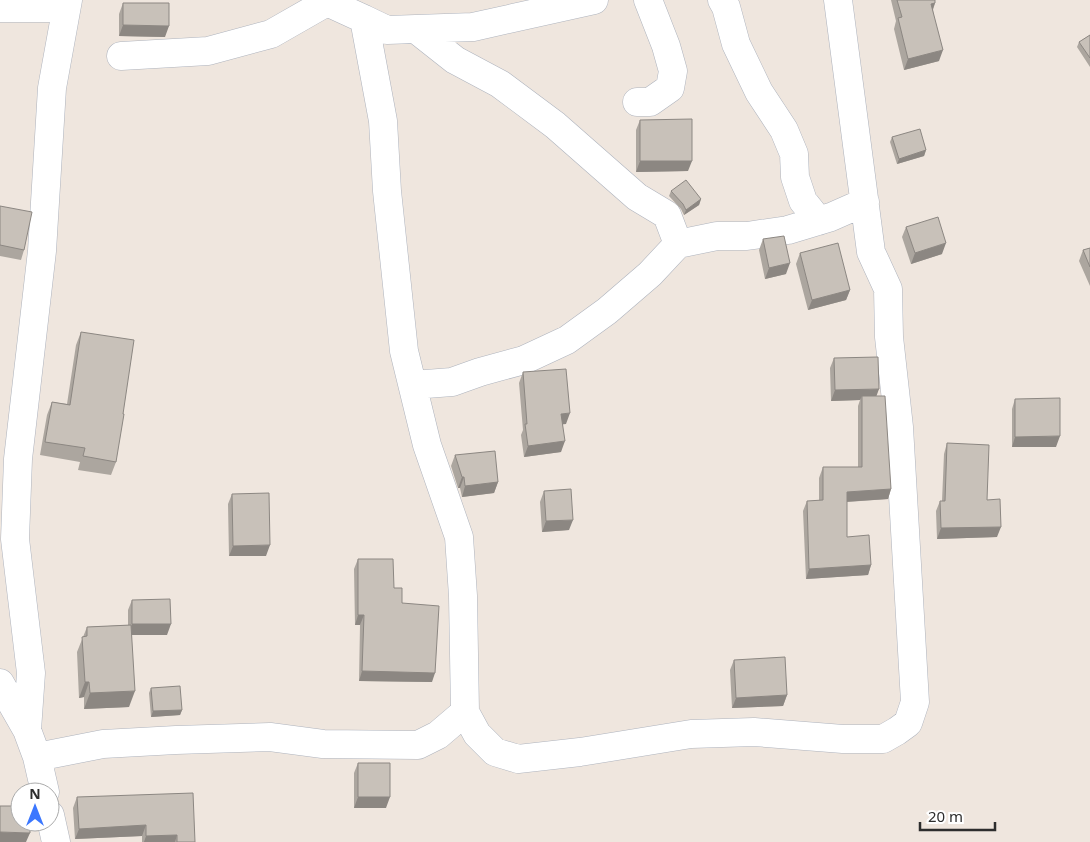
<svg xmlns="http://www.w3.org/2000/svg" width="1090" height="842" font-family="'Noto Sans',sans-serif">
<rect width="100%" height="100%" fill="#efe6de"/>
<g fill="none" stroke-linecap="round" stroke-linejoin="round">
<g stroke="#aeb3bd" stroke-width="29">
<path id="minor" d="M327 0V2L364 19 383 121 387 191 404 351 427 445 459 537 463 596 465 712 477 734 495 752 518 759 580 752 691 734 754 732 843 739H883L897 731 908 723 915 702 899 427 889 337 888 289 871 252 838 0
M722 0 726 7 736 44 759 92 784 130 794 154 795 177 803 201 819 221
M0 8H66
M364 19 387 30 473 27 594 0
M121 56 208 51 271 34 327 2
M637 102H650L670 88 673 71 666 46 648 0
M678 244 717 236H747L788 230 831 217 865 202
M413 385 452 382 480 372 524 360 567 340 607 311 650 274 678 244 667 215 637 197 555 125 500 84 455 60 417 30
M0 683 27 730 37 757 45 792
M27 730 31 673 15 539 18 459 42 251 52 88 68 0
M37 757 103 744 176 740 270 737 323 744 418 745 438 735 465 712
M50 815 56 842"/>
</g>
<use href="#minor" stroke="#fff" stroke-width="28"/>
</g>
<path fill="#aca69f" d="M891 0H935V3L933 10 939 61 904 70 894 29 896 21Z
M123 3 165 37 119 36V14Z
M1090 35V67L1077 47 1079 42Z
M640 120 688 171 636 172V130Z
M892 137 926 150 924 156 897 164 890 142Z
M671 191 701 199 699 205 684 215 681 209 669 196Z
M0 206 24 250 21 260 0 256Z
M906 227 942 254 911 264 902 237Z
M763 239 786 274 765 279 759 250Z
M1090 248V286L1079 261 1083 250Z
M800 253 850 290 846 300 808 310 796 264Z
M81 332 116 462 111 475 78 470 80 462 40 455 47 415 52 402 67 404 76 345Z
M834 358 876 396 891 489 888 499 847 502V537L871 565 868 575 806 579 803 511 807 501H819V478L823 467H858V406L860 400 831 401 830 368Z
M523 372 566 424H563L561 452 524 457 521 435 523 430 519 383Z
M1015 399 1056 447H1012V409Z
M947 443 987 500 997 537 937 539 936 511 940 501H942L944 454Z
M455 455 498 482 494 493 462 497 460 488H458L451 466Z
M544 491 569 530 542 532 540 502Z
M232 494 266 556H229L228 504Z
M358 559 402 603 432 682 359 681 360 625H355L354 569Z
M132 600 167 635H132L129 707 84 709V697L79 698 77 652 87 627 128 625V610Z
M734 660 787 695 783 706 732 708 730 670Z
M151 688 182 710 180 715 151 717 149 693Z
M358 763 386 808H354V773Z
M77 797 195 842H142V836L75 839 73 808Z"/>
<path fill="#8c8782" d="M935 3 931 14V4Z
M123 25 169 26 165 37 119 36Z
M943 50 939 61 904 70 908 59Z
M926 150 924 156 897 164 899 159Z
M640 161H692L688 171 636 172Z
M701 199 699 205 684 215 686 210Z
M946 243 942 254 911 264 915 253Z
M790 263 786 274 765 279 769 268Z
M850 290 846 300 808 310 812 300Z
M879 389 875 400 862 396 860 400 831 401 835 390Z
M570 413 566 424 557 425 561 414Z
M1060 436 1056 447H1012L1015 437Z
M565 441 561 452 524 457 528 446Z
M462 477H464L460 488H458Z
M498 482 494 493 462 497 465 486Z
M891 489 888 499 843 502 847 492Z
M573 520 569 530 542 532 546 521Z
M1001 527 997 537 937 539 941 528Z
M270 545 266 556H229L233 546Z
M871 565 868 575 806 579 809 569Z
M358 615H364L360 625H355Z
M132 624H171L167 635H128Z
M362 671 435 673 432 682 359 681Z
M85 682H89L84 697 79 698Z
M135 691 129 707 84 709 90 693Z
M787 695 783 706 732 708 736 698Z
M182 710 180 715 151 717 153 711Z
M358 797H390L386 808H354Z
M146 825 142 836 75 839 79 829Z
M0 832 30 833 26 842H0Z
M177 835 175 842H144L146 836Z"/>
<path fill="#c8c1b9" stroke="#8c8782" d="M897 0H935V3L931 4 943 50 908 59 898 18 902 17Z
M123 3H169V26L123 25Z
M1090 35V58L1079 42Z
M692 119V161H640V120Z
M920 129 926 150 899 159 892 137Z
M686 180 701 199 686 210 683 204 671 191Z
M0 206 32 212 24 250 0 245Z
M938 217 946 243 915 253 906 227Z
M784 236 790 263 769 268 763 239Z
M838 243 850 290 812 300 800 253Z
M1090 248V267L1083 250Z
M81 332 134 340 123 414H124L116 462 83 456 85 448 45 442 52 402 70 405Z
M878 357 879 389 835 390 834 358Z
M566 369 570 413 561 414 565 441 528 446 525 424H527L523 372Z
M862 396H885L891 489 847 492V537L869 535 871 565 809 569 807 501 823 500V467H862Z
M1060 398V436L1015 437V399Z
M947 443 989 445 987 500 1000 499 1001 527 941 528 940 501H945Z
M495 451 498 482 465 486 464 477H462L455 455Z
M571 489 573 520 546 521 544 491Z
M269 493 270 545 233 546 232 494Z
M358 559H393L394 588H402V603L439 606 435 673 362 671 364 615H358Z
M170 599 171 624H132V600Z
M131 625 135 691 90 693 89 682H85L82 637 87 636V627Z
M785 657 787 695 736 698 734 660Z
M180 686 182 710 153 711 151 688Z
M358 763H390V797H358Z
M193 793 195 842H177V835L146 836V825L79 829 77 797Z
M0 806H20V822H30V833L0 832Z"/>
<g transform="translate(35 807)"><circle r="24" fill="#ffffff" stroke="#ababab"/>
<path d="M0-4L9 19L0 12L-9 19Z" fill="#3b77ff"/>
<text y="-8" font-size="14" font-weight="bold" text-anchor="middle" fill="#2d2d2d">N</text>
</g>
<path d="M920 822v8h75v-8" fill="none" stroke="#2d2d2d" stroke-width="2.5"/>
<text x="928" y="822" font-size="15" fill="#2d2d2d" stroke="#ffffff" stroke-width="4" paint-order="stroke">20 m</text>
</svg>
